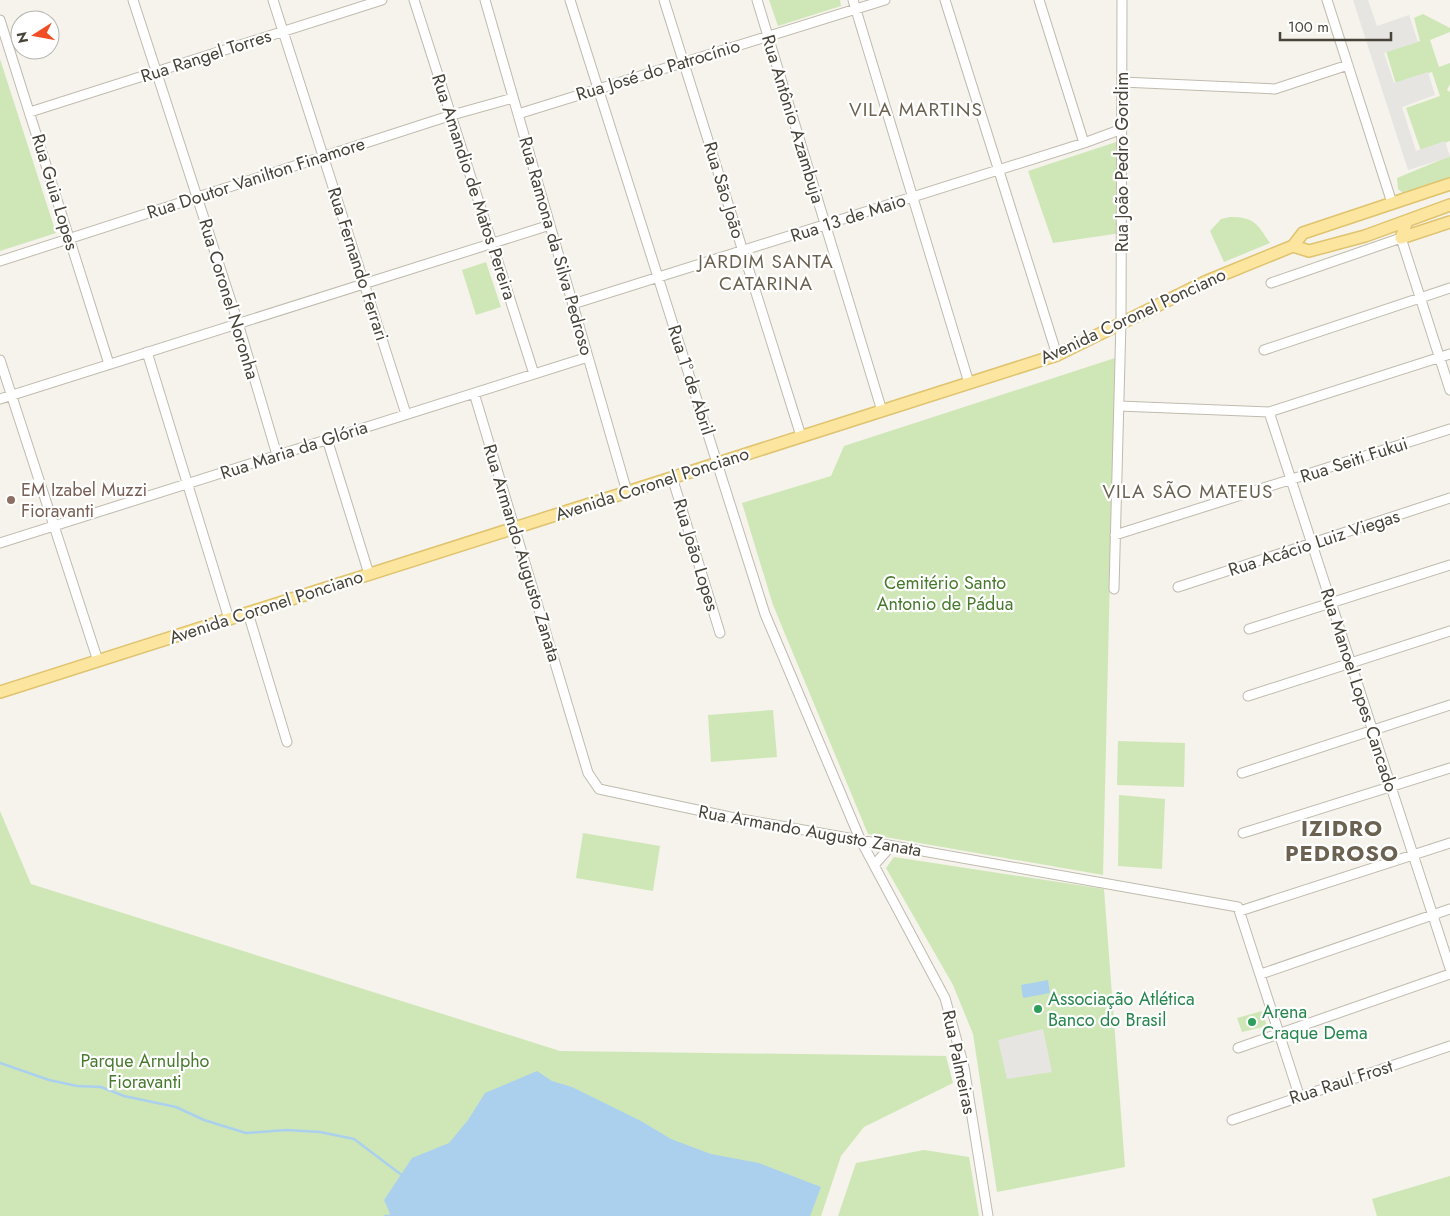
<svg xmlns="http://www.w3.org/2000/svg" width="1450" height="1216" font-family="Jost,sans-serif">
<rect width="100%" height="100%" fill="#f5f3eb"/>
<path fill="#cfe7b6" d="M769 0H840L841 6 778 26Z
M1423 14 1450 28V32L1430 40 1439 67 1450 63V84L1447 90 1450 92V141L1421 151 1406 108 1440 96 1432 72 1396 84 1386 51 1420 41 1414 18Z
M0 59 56 233 0 251Z
M1119 141 1121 233 1053 243 1028 171Z
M1450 156V179L1405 195 1398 189 1397 178Z
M1230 217C1255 217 1257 224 1270 243L1224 262 1210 231 1221 219Z
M486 262 501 307 476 315 462 270Z
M1115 358 1103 875 868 834 773 605 742 503 831 476 844 446Z
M773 710 777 757 711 762 708 715Z
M1118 741 1185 743 1184 787 1117 785Z
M1119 795 1165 799 1162 869 1118 866Z
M0 811 31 884 560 1051 946 1056 953 1083 864 1127 841 1156 821 1216H0Z
M583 833 660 846 653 891 576 878Z
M894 857 1104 889 1125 1167 997 1192 973 1034 953 985 886 868Z
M1262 1011 1267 1026 1242 1032 1237 1018Z
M924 1150 969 1157 979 1216H838L856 1163Z
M1450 1176V1216H1377L1372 1199Z"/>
<path fill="#e7e5e2" d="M1353 0H1368L1377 26 1409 15 1418 42 1384 53 1394 83 1428 72 1435 95 1402 107 1416 151 1445 141 1450 157 1408 170Z
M1043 1029 1052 1072 1007 1079 998 1040Z"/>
<path fill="#abd0ee" d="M1048 980 1050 993 1023 998 1021 985Z
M537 1071 552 1081 572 1087 641 1121 671 1139 711 1154 759 1163 821 1187 810 1216H391L384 1200 412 1158 449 1143 468 1120 485 1093Z"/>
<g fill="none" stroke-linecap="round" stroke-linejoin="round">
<path stroke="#abd0ee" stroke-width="2.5" d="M0 1063 49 1080 77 1086 101 1087 124 1096 176 1107 204 1120 246 1133 286 1130 320 1132 354 1139 403 1176
M385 1216H398"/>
<g stroke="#c0bbae" stroke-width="11">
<path id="minor" d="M133 0 238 323 277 455
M273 0 406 414
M414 0 534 374
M485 0 627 492
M570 0 765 614 860 839 945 998 964 1067 988 1216
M664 0 801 436
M757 0 882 411
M853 0 969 383
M945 0 1057 355
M1039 0 1084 143
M1327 0 1392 203
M0 20 109 364
M1122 82 1275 89 1348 65
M30 112 382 0
M518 114 885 0
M0 261 452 115 513 98
M1271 283 1401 238 1450 390
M573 304 1084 143 1122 129
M1264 350 1450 288
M147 352 229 619
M0 360 98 661
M474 393 588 773 599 789 730 817 1238 907 1299 1095
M0 399 550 225
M1119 406 1269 412 1450 354
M1269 412 1450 968
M327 439 369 574
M672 477 720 633
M1115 535 1450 429
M0 543 588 357
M1178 587 1450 498
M1114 589 1121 321 1122 0
M248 613 287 742
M1249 629 1450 565
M1248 696 1450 631
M1242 773 1450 705
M1243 833 1450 768
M875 864 891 846
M1240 911 1450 843
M1261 974 1450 909
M1238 1048 1450 974
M1232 1120 1450 1046"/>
</g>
<g stroke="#e0c36e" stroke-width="14">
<path id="major" d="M1407 221 1401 238 1450 222
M1293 246 1309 251 1365 236 1450 205
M0 692 1057 355 1207 281 1293 246 1303 233 1450 184"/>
</g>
<use href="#minor" stroke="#fff" stroke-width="9"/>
<use href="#major" stroke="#fbe59f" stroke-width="11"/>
</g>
<circle fill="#8d6e63" stroke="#fff" stroke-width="2" cx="11" cy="500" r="5"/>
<g fill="#2e9e5b" stroke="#fff" stroke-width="2">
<circle cx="1038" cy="1009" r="5"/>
<circle cx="1252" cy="1022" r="5"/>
</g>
<g text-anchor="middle" stroke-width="4.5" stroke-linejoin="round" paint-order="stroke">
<g font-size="18" fill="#494439" stroke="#fff">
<text transform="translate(206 56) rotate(-18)" y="6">Rua Rangel Torres</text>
<text transform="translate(658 70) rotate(-17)" y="6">Rua José do Patrocínio</text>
<text transform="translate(793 119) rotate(73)" y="6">Rua Antônio Azambuja</text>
<text transform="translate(1122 162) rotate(-90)" y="6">Rua João Pedro Gordim</text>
<text transform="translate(256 178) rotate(-18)" y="6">Rua Doutor Vanilton Finamore</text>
<text transform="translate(474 187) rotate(72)" y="6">Rua Amandio de Matos Pereira</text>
<text transform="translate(724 190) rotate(73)" y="6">Rua São João</text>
<text transform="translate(55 192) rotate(73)" y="6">Rua Guia Lopes</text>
<text transform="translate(848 218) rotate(-18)" y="6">Rua 13 de Maio</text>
<text transform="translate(556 246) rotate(74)" y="6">Rua Ramona da Silva Pedroso</text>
<text transform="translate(358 264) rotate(72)" y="6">Rua Fernando Ferrari</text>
<text transform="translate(229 299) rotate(73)" y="6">Rua Coronel Noronha</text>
<text transform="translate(1133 316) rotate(-25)" y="6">Avenida Coronel Ponciano</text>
<text transform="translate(691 380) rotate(72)" y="6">Rua 1º de Abril</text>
<text transform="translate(294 450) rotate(-18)" y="6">Rua Maria da Glória</text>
<text transform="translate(1354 460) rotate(-18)" y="6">Rua Seiti Fukui</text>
<text transform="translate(652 484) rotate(-18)" y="6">Avenida Coronel Ponciano</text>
<text transform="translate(1314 543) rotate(-18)" y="6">Rua Acácio Luiz Viegas</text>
<text transform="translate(522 553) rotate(73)" y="6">Rua Armando Augusto Zanata</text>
<text transform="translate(696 555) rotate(73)" y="6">Rua João Lopes</text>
<text transform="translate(266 607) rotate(-18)" y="6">Avenida Coronel Ponciano</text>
<text transform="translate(1359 690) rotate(72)" y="6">Rua Manoel Lopes Cancado</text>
<text transform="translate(810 831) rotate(10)" y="6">Rua Armando Augusto Zanata</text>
<text transform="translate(959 1062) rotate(78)" y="6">Rua Palmeiras</text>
<text transform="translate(1341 1082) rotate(-18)" y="6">Rua Raul Frost</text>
</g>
<g font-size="18" fill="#785e54" stroke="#fff" text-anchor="start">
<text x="21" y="496">EM Izabel Muzzi<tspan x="21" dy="21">Fioravanti</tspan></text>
</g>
<g font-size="18" fill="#477a2d" stroke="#fff">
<text x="945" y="589">Cemitério Santo<tspan x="945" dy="21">Antonio de Pádua</tspan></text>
<text x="145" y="1067">Parque Arnulpho<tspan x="145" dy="21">Fioravanti</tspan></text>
</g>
<g font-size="18" fill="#27864d" stroke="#fff" text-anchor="start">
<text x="1048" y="1005">Associação Atlética<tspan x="1048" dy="21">Banco do Brasil</tspan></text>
<text x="1262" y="1018">Arena<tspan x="1262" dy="21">Craque Dema</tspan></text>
</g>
<g font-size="19" letter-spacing="1" fill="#6c6251" stroke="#fff">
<text x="916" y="116">VILA MARTINS</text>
<text x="766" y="268">JARDIM SANTA<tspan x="766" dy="22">CATARINA</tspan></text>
<text x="1188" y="498">VILA SÃO MATEUS</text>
</g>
<g font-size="22" font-weight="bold" letter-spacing="1" fill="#6c6251" stroke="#fff">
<text x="1342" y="836">IZIDRO<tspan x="1342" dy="25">PEDROSO</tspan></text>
</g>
</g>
<g transform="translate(35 35) rotate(259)"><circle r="24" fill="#ffffff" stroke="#b6b4b0"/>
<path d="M0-4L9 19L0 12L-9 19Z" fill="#f24e25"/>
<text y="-8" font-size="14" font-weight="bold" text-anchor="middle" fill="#494439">N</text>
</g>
<path d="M1280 32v8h111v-8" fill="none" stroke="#494439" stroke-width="2.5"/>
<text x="1288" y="32" font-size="15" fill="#494439" stroke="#ffffff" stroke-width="4" paint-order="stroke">100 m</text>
</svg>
